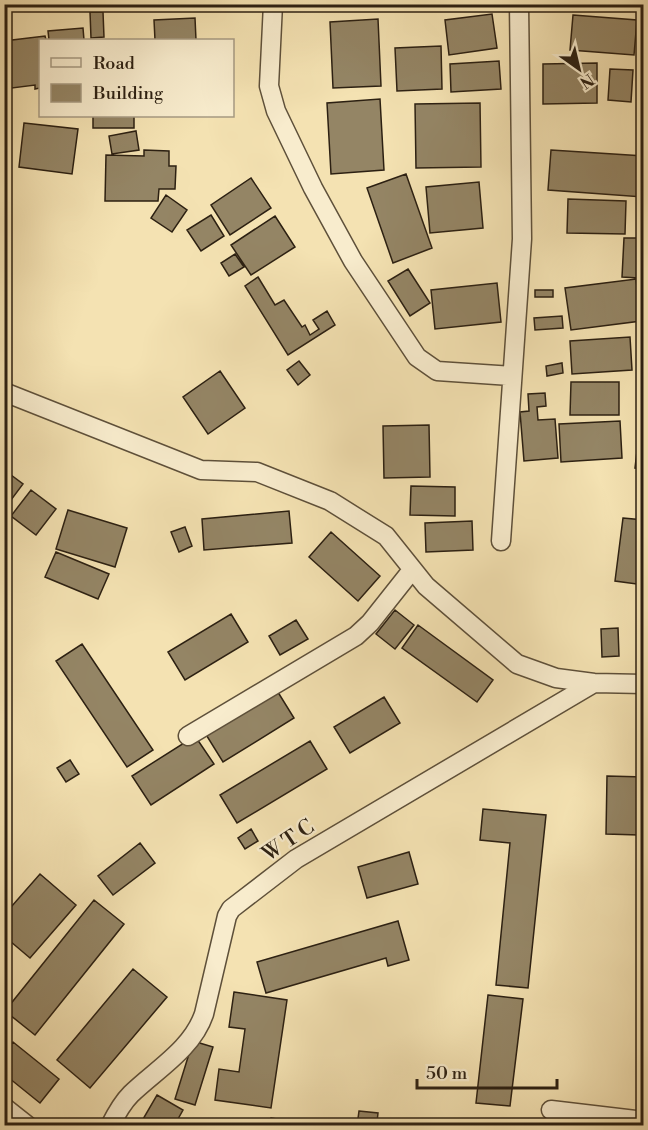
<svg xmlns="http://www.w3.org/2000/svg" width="648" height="1130" font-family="'Libre Bodoni',serif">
<rect width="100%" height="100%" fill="#f4e2b2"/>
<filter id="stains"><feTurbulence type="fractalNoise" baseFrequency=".00333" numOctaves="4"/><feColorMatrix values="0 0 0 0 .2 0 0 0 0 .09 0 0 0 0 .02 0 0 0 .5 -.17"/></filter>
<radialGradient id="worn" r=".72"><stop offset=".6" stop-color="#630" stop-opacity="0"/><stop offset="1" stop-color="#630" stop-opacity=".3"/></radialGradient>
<path fill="#948565" stroke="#2c2012" stroke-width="1.5" d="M90 12H103L104 37 91 38Z
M492 14 497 48 449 55 445 20Z
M573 15 637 20 634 55 570 50Z
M195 18 196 40H155L154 20Z
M378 19 381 86 333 88 330 22Z
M83 28 84 40H49L48 31Z
M45 36 46 40H40V88L35 89V85L4 89V41Z
M441 46 442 89 397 91 395 48Z
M499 61 501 89 451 92 450 64Z
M597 63V103L543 104V64Z
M610 69 633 70 631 102 608 100Z
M380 99 384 170 331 174 327 103Z
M480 103 481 167 416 168 415 104Z
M93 116H134V128H93Z
M24 123 78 129 72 174 19 167Z
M136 131 139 150 112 154 109 136Z
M144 150 169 151V166H176L175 189H159L158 201H105L106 155 144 156Z
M551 150 644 156 643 197 548 190Z
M406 174 432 248 393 263 367 188Z
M251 178 271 208 230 235 211 205Z
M479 182 483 228 430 233 426 187Z
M166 195 187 210 172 232 151 218Z
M568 199 626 201 625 234 567 233Z
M211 215 224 236 201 251 187 230Z
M275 216 295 247 251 275 231 245Z
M624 238H641L639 278 622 277Z
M235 254 244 267 229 276 221 263Z
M408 269 430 303 410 316 388 281Z
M258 277 275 305 284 300 302 327 305 325 310 335 319 329 313 320 327 311 335 325 288 355 245 286Z
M636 279 641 321 571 330 565 288Z
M497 283 501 322 435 329 431 290Z
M535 290H553V297H535Z
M562 316 563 328 535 330 534 318Z
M630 337 632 370 572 374 570 341Z
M299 361 310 375 298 385 287 370Z
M562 363 563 373 547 376 546 366Z
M220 371 245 408 208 434 183 397Z
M571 382H619V415H570Z
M644 391V469L635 468Z
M545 393 546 406 537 407 538 420 555 419 558 458 524 461 520 412 529 411 528 394Z
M620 421 622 458 561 462 559 424Z
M429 425 430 477 384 478 383 426Z
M7 472 23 484 8 504 4 501V476Z
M411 486 455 487V516L410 515Z
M31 490 56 509 36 535 11 516Z
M68 510 127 528 115 567 56 549Z
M289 511 292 543 204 550 202 519Z
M623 518 644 520V585L615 581Z
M472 521 473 550 426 552 425 523Z
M185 527 192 546 179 552 171 532Z
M331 532 380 576 358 601 309 557Z
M56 552 109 574 98 599 45 577Z
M395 610 414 625 395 649 376 634Z
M231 614 248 642 185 680 168 652Z
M296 620 308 639 280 655 269 636Z
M418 625 493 680 477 702 402 648Z
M618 628 619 656 602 657 601 629Z
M82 644 153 750 127 767 56 661Z
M276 689 294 718 223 762 205 733Z
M384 697 400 723 350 753 334 727Z
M195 736 214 764 151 805 132 776Z
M310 741 327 769 237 823 220 795Z
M70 760 79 774 66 782 57 768Z
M607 776 644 777V880H638L639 835 606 834Z
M483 809 546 815 528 988 496 985 510 843 480 840Z
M251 829 258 841 245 849 238 838Z
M140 843 155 863 113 895 98 876Z
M409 852 418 884 367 898 358 867Z
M40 874 76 905 30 958 4 936V915Z
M94 900 124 924 35 1035 5 1011Z
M398 921 409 960 388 966 386 958 266 993 257 962Z
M133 969 167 997 90 1088 57 1060Z
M234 992 287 1000 271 1108 215 1100 219 1069 239 1072 245 1029 229 1027Z
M488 995 523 999 510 1106 476 1103Z
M193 1041 213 1047 195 1105 175 1099Z
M13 1042 59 1079 40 1103 4 1074V1053Z
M157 1095 183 1110 174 1126H139Z
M359 1111 378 1113 377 1122 388 1123V1126H357Z
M271 1118 302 1123 301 1126H270Z
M492 1124 550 1126H492Z"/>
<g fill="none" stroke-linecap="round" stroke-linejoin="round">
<g stroke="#5e503a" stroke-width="21">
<path id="minor" d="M273 4 269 86 276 111 313 188 353 261 417 357 437 371 512 376
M4 392 201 470 257 472 330 501 386 536 426 586 517 664 556 678 594 683 644 684
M501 541 522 239 519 4
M188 736 356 636 370 623 412 570
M4 1107 28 1126
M551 1110 644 1121
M110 1126C116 1114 122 1103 131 1094 157 1069 192 1049 204 1014L227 916 231 909 296 859 594 683"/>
</g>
<use href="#minor" stroke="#f8eccd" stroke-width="18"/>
</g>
<g text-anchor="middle" stroke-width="4.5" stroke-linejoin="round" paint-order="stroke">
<g font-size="21" fill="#2c2012" stroke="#f8eccd">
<text transform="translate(288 840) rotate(-34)" y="7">W T C</text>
</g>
</g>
<rect width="648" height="1130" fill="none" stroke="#f4e2b2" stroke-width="24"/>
<rect x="6" y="6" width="636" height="1118" fill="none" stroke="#2c2012" stroke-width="3"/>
<rect x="12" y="12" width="624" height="1106" fill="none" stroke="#2c2012" stroke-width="1.5"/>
<rect x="39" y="39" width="195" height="78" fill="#f8eccd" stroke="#a69a82" stroke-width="1.5"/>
<rect x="51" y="58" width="30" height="9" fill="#f8eccd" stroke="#a69a82" stroke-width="1.5"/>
<text x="93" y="69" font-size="18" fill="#2c2012">Road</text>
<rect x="51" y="84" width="30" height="18" fill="#948565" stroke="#a69a82" stroke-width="1.5"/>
<text x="93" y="99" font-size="18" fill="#2c2012">Building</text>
<g transform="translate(579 69) rotate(146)" stroke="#f8eccd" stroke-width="4.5" paint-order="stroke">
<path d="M0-4.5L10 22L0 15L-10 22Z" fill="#2c2012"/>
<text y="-9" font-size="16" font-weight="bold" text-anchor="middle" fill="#2c2012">N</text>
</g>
<path d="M417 1079v9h140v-9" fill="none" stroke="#2c2012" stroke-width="3"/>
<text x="426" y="1079" font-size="18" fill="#2c2012" stroke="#f8eccd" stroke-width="4.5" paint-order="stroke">50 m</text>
<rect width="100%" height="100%" filter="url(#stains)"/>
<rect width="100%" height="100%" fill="url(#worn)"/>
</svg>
